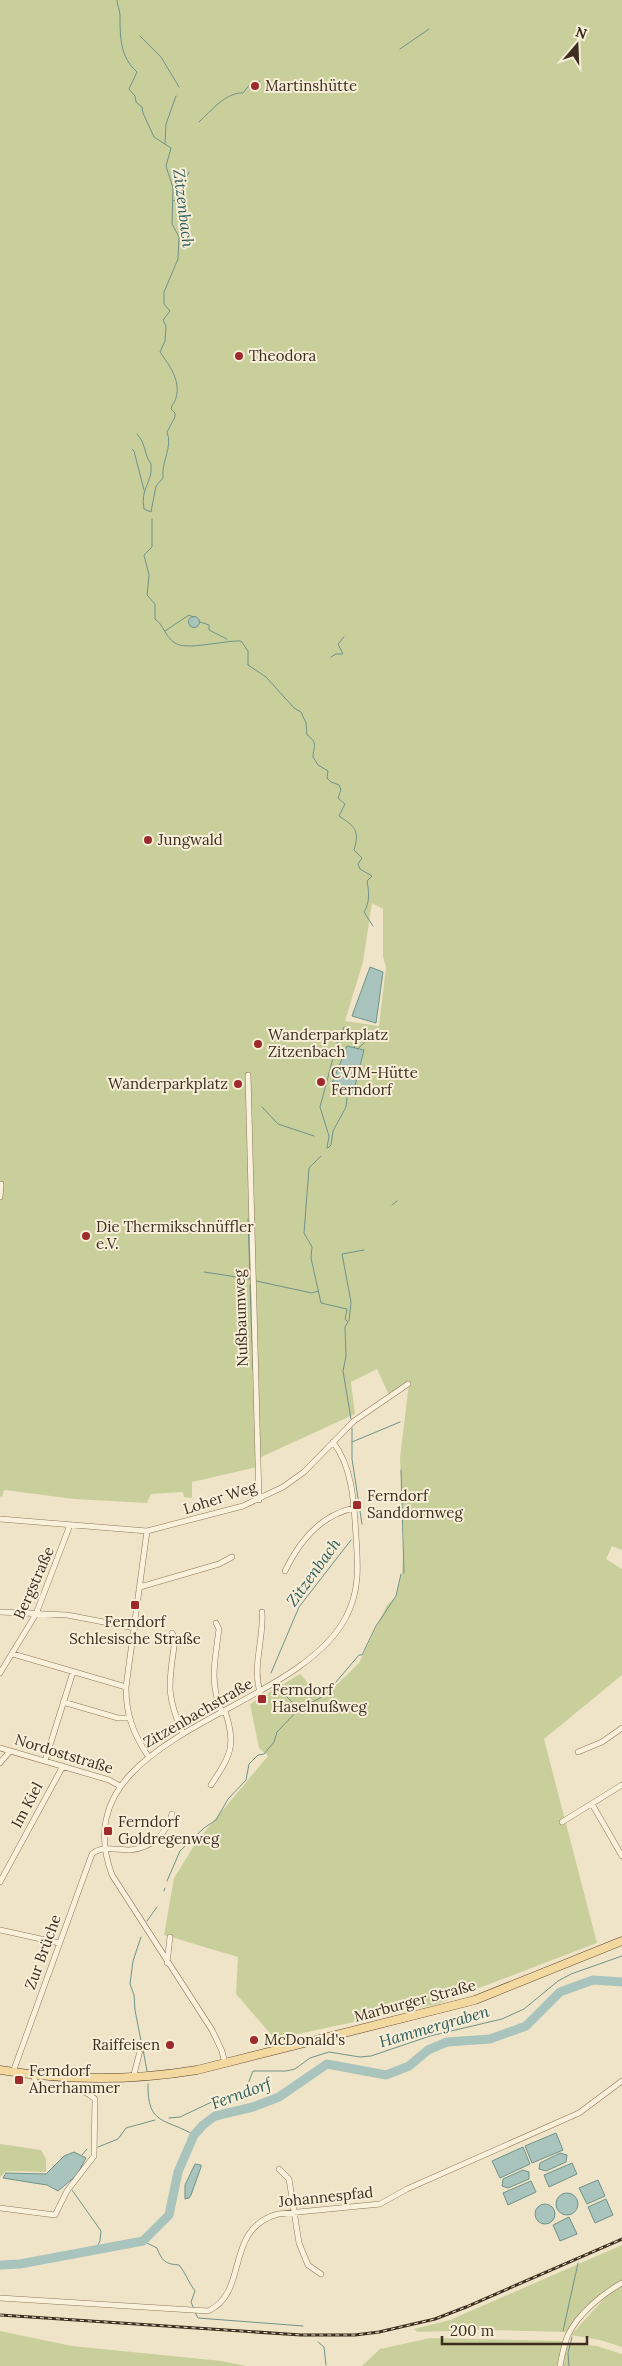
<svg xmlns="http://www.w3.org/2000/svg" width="622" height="2366" font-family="Lora,serif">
<rect width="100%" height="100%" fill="#f0e4c8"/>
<path fill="#c9cf9b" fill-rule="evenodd" d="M0 0H622V1550L612 1546 606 1559 622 1569V1675L544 1739 597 1943 437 2004 275 2039 236 1994 238 1957 164 1935 174 1878 197 1841 268 1756 259 1748 250 1704 300 1674 322 1699 359 1663 387 1605 396 1597 402 1573 404 1540 400 1458 409 1383 389 1395 377 1369 351 1382 355 1414 261 1457V1466L192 1482V1498L184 1497 183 1492 151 1494 147 1503 74 1499 4 1490 2 1497 0 1496ZM372 903 383 909V957L386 967 379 1026 345 1021 363 962Z
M0 2144 41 2150 46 2159V2172L7 2171 0 2177Z
M622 2245V2280C599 2293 582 2311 567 2332L485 2330 417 2332 414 2329 450 2320Z
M622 2286V2347L600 2340 571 2335 609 2293Z
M0 2331 72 2346 222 2361 246 2366H0Z
M430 2338 563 2341 564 2351 570 2343 597 2346 622 2354V2366H362L380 2349Z"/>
<path fill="#a9c4bc" stroke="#6f938a" d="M188.5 622a5.5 5.5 0 1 1 11 0a5.5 5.5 0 1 1-11 0Z
M370 967 383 972 376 1023 352 1016Z
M347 1046 364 1050 353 1094 331 1086Z
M556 2133 563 2150 532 2163 525 2146Z
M523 2147 530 2164 500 2178 492 2161Z
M74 2152 86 2158 77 2175 58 2191 47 2185 3 2178 6 2173 46 2174 64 2156Z
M560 2153 567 2155 566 2162 546 2171 539 2169 540 2163Z
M572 2163 577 2174 549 2187 544 2175Z
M195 2164 201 2165V2167L191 2195 189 2198 185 2199V2185Z
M523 2170 529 2172V2179L508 2188 502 2186 503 2179Z
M598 2180 605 2196 587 2204 579 2188Z
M531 2181 536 2192 508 2205 503 2193Z
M556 2204a11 11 0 1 1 22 0a11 11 0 1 1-22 0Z
M606 2199 613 2215 595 2223 588 2207Z
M535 2214a10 10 0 1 1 20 0a10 10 0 1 1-20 0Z
M569 2217 577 2234 560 2241 553 2225Z"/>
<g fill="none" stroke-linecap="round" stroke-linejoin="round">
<path stroke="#6f938a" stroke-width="1" d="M117 0C117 5 120 10 120 15 120 37 120 57 137 72L129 89 135 96 136 102 142 107 143 113 154 137 171 148 166 166 173 188 172 224 179 237 178 259 164 292V304L170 311 163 320 166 326 165 341 160 352C169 365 181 380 176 398 175 402 172 404 171 409L175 413V417L167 432C173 447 161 462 163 478L156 486 151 512 144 509C140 487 153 483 151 464 144 455 146 443 137 434
M140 36 161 57 179 87
M400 49 429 29
M199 122C211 111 226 92 243 93L251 83 260 81
M165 143 166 124 176 96
M182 187 189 172
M173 201 180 198 184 170
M132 449 134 451 144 490
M152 519V547L144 555 149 575 147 595 155 604V619C164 625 165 637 175 643 186 651 225 640 241 641L248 651V665L266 677 294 708 301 712 306 723 307 735C319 743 313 747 313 757L318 765 328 771 327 778 331 782 339 785 341 790 338 798 345 804 339 816C355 827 360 830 354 850L362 858 358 864 360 869 372 876 367 881C369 891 370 903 364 912L373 926
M200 622 209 625V630L227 639
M165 631 189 615 193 617
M331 657 336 654H343L338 644 344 637
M354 1048 358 1036
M358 1049 375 1031
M262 1107 278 1124 314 1136
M327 1148 329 1136 320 1107 336 1047 344 1027
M328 1148 331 1145 333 1131 346 1107 347 1098
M321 1156 309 1168 304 1233 312 1247 311 1258 321 1303 347 1309 345 1319 348 1322 345 1327 346 1356 343 1371 351 1419
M392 1205 397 1201
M204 1272 250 1279 248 1219
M256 1281 312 1293 318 1291
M250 1285 253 1369
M349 1321 351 1302 342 1254 364 1250
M352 1428V1459L362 1524
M352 1442 400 1422
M401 1470 404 1573
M271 1673 299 1607 351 1540
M299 1709 324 1696 359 1655H362L376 1626 396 1596 401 1574
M167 1881 180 1851 204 1828 216 1820 228 1799 246 1780 249 1764 258 1755 264 1754 274 1742 277 1732 299 1709 280 1690
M164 1891 165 1888
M147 1921 157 1907
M141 1937 133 1961 130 1984 134 1995 135 2010 142 2046
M143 2049 147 2071
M148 2084C147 2126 166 2118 194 2135
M169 2118 180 2117 218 2099 238 2097 246 2089 253 2071H286L295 2069 310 2058 329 2052 360 2057 371 2056 430 2036 502 2019 524 2009 558 1981 571 1974 622 1956
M98 2147 118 2139 126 2128 155 2120
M82 2155 87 2149
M72 2190 101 2231 100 2241 94 2252
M143 2241 157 2248C162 2261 165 2264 179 2265 186 2273 188 2282 195 2291L191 2302 194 2309
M195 2312 198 2318 303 2326
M563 2331 578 2263
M318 2342 324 2347 326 2365
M569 2366 568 2353 572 2337"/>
<path stroke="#a9c4bc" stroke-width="9" d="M0 2265 20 2264 143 2241 169 2215 178 2172 194 2135 203 2125 215 2116 253 2107 279 2097 327 2064 386 2075 409 2066 428 2050 447 2042 490 2039 526 2026 560 1992 593 1980 622 1982"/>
<g stroke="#8d765c" stroke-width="6">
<path id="street" d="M248 1075 259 1500
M0 1197 1 1184
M0 1519 147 1531 243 1506 283 1487 304 1472 354 1421 408 1384
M147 1531 126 1687C126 1715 133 1733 148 1756
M285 1571C299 1542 321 1515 354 1508
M140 1587 219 1564 232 1557
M0 1612 67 1615 135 1628
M216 1623 219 1629C215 1662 209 1681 222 1713
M172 1633 175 1640C169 1683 165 1693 183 1734
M13 1654 126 1687
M0 1673 36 1614 70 1525
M260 1692C252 1666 264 1639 262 1612
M63 1702 118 1718H128
M0 1748 109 1780 120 1786
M578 1752 602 1742 622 1728
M45 1761 73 1672
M0 1763 10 1751
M211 1785C230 1756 237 1746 225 1711
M592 1804 622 1856
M562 1822 622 1785
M0 1882 63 1766
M0 1930 59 1943
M167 1963 170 1937
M225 2064 222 2051 212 2030 112 1875C59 1733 296 1715 346 1617 360 1591 358 1565 356 1536 354 1504 353 1468 333 1442
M13 2072 92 1854C103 1845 116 1850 130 1850 152 1848 166 1834 172 1814
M133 2078 141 2047
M279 2169 289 2179 299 2243 308 2265 321 2274
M0 2208 55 2215 67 2191 94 2156 95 2099C80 2085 60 2089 42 2090L36 2085 34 2076
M0 2298 208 2311C250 2292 223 2229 278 2214L380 2204 407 2189 579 2113 622 2081
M560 2366C562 2356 564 2344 568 2335 578 2314 602 2294 622 2283"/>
</g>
<g stroke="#5b4430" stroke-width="9">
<path id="primary" d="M0 2070C67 2081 130 2081 197 2070L475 2000 622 1941"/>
</g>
<use href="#street" stroke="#faf1dc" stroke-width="5"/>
<use href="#primary" stroke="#f3d9a0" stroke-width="8"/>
<g stroke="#3d2e20" stroke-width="3">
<path id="rail" d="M0 2315 301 2335H355L379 2332 435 2319 466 2307 622 2239"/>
</g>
<use href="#rail" stroke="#f7eed8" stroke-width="1" stroke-dasharray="4" stroke-linecap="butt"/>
</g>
<g fill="#9e2a2b" stroke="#f7eed8" stroke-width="2">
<circle cx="255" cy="86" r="5"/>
<circle cx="239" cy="356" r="5"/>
<circle cx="148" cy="840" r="5"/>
<circle cx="258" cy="1044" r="5"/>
<circle cx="321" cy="1082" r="5"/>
<circle cx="238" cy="1084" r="5"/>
<circle cx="86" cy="1236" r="5"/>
<rect x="352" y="1500" width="10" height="10" rx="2.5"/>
<rect x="130" y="1600" width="10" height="10" rx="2.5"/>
<rect x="257" y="1694" width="10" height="10" rx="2.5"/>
<rect x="103" y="1826" width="10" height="10" rx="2.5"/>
<circle cx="254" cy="2040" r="5"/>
<circle cx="170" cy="2045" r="5"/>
<rect x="14" y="2075" width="10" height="10" rx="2.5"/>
</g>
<g text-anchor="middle" stroke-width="4" stroke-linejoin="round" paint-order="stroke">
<g font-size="15" fill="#3d2e20" stroke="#f7eed8" text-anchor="start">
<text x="265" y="91">Martinshütte</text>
<text x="249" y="361">Theodora</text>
<text x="158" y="845">Jungwald</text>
<text x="268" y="1040">Wanderparkplatz<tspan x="268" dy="17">Zitzenbach</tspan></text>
<text x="331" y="1078">CVJM-Hütte<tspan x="331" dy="17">Ferndorf</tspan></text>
<text x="228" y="1089" text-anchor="end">Wanderparkplatz</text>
<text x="96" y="1232">Die Thermikschnüffler<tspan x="96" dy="17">e.V.</tspan></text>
<text x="367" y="1501">Ferndorf<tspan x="367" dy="17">Sanddornweg</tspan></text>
<text x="135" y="1627" text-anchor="middle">Ferndorf<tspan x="135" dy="17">Schlesische Straße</tspan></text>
<text x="272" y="1695">Ferndorf<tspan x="272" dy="17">Haselnußweg</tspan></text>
<text x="118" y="1827">Ferndorf<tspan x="118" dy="17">Goldregenweg</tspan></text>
<text x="264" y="2045">McDonald's</text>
<text x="160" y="2050" text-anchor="end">Raiffeisen</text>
<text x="29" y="2076">Ferndorf<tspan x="29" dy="17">Aherhammer</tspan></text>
</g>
<g font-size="15" fill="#3d2e20" stroke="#f7eed8">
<text transform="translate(241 1318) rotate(-92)" y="5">Nußbaumweg</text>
<text transform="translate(220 1498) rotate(-18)" y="5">Loher Weg</text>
<text transform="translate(34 1583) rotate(-66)" y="5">Bergstraße</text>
<text transform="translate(198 1713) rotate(-30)" y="5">Zitzenbachstraße</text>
<text transform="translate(64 1754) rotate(17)" y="5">Nordoststraße</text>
<text transform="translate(27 1805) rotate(-62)" y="5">Im Kiel</text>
<text transform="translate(43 1952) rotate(-70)" y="5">Zur Brüche</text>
<text transform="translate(415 2001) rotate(-15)" y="5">Marburger Straße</text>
<text transform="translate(326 2197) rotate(-6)" y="5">Johannespfad</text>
</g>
<g font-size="16" font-style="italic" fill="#2f5d5a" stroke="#f7eed8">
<text transform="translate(184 208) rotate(83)" y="6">Zitzenbach</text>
<text transform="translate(313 1572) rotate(-54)" y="6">Zitzenbach</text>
<text transform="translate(434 2026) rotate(-16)" y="6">Hammergraben</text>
<text transform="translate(241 2093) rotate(-20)" y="6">Ferndorf</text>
</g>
</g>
<g transform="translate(577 45) rotate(19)" stroke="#f7eed8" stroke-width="4" paint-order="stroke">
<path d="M0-4L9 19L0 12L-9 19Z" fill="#3d2e20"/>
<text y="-8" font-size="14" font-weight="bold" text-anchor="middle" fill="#3d2e20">N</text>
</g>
<path d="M442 2336v8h145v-8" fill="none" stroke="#3d2e20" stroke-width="2.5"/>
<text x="450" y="2336" font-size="15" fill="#3d2e20" stroke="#f7eed8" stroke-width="4" paint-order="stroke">200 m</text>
</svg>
